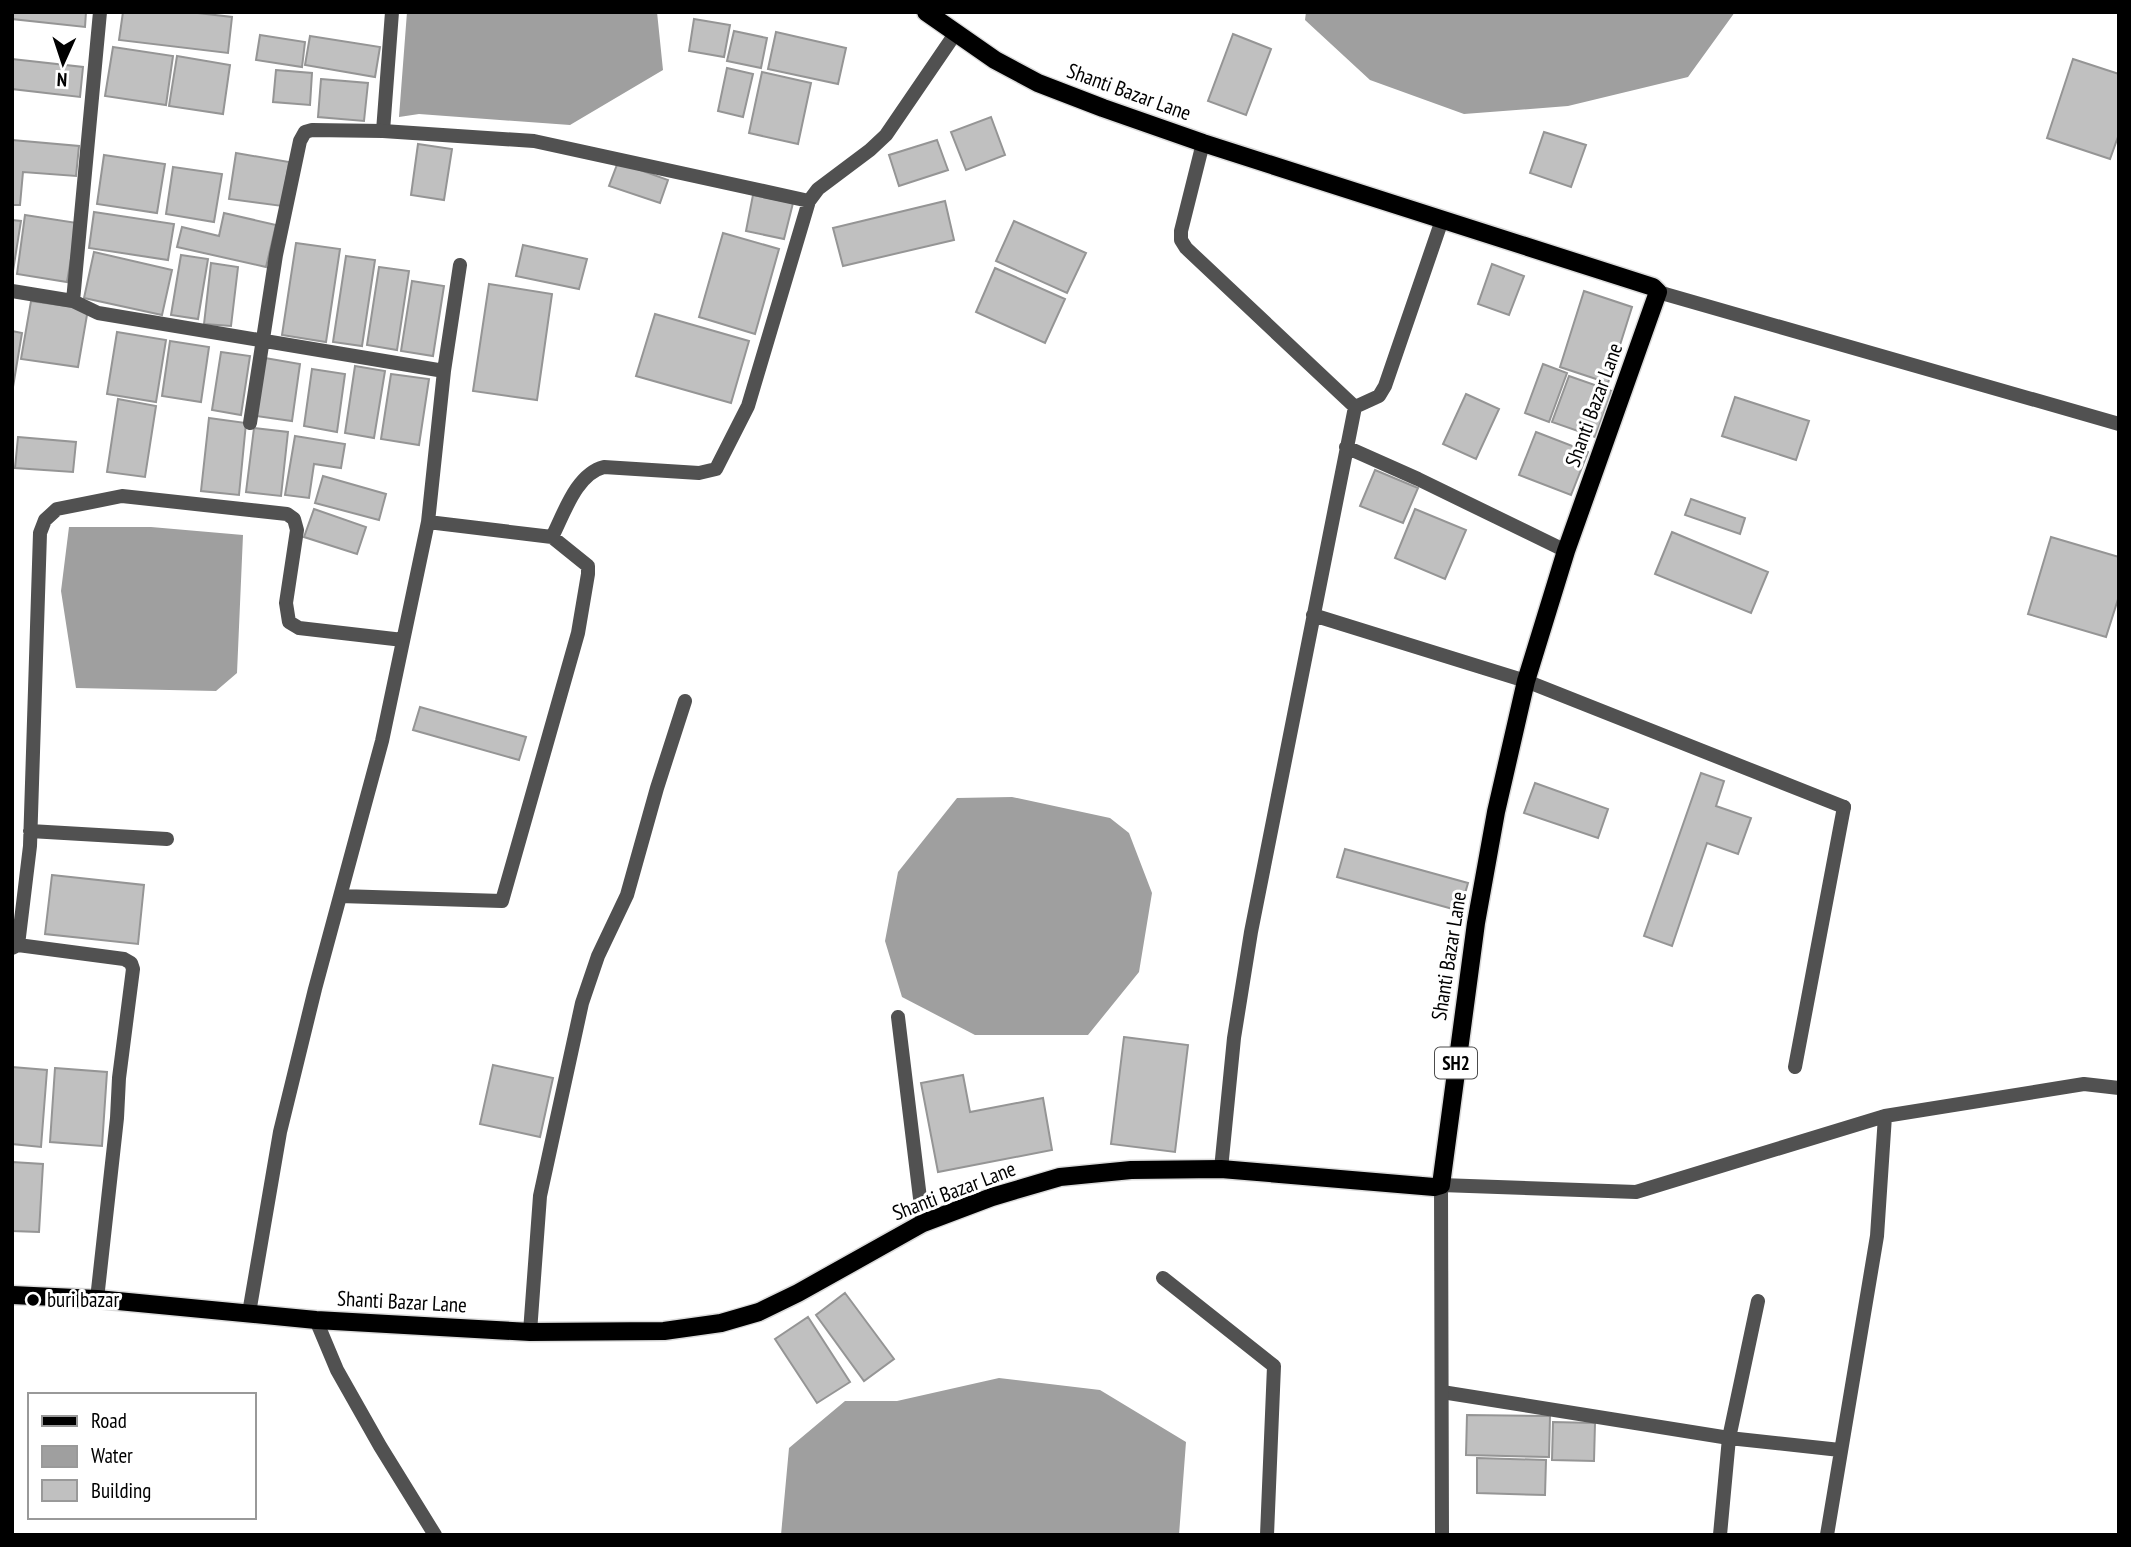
<svg xmlns="http://www.w3.org/2000/svg" width="2131" height="1547" font-family="'PT Sans Narrow',sans-serif">
<rect width="100%" height="100%" fill="#fff"/>
<path fill="#9f9f9f" d="M407 12H657L663 70 570 125 419 114 399 117Z
M1306 12H1735L1688 77 1568 106 1464 114 1370 80 1305 20Z
M69 527H151L243 535 237 673 216 691 76 688 61 591Z
M1012 797 1110 818 1129 833 1152 893 1139 972 1088 1035H975L902 997 885 941 898 872 957 798Z
M999 1378 1100 1390 1186 1442 1179 1535H781L789 1448 845 1401H897Z"/>
<path fill="#c0c0c0" stroke="#959595" stroke-width="2" d="M12 12H86L85 27 12 19Z
M123 12H189L232 17 228 53 119 40Z
M694 19 730 25 724 57 689 51Z
M734 31 767 38 761 68 727 61Z
M776 32 846 48 838 84 768 69Z
M1233 34 1271 49 1246 115 1208 101Z
M260 35 305 42 302 67 256 60Z
M310 36 380 47 375 77 305 65Z
M113 47 173 56 166 105 105 96Z
M177 56 230 65 223 114 169 106Z
M12 59 83 67 80 97 12 89Z
M2073 59 2119 74V134L2110 159 2047 138Z
M727 68 753 74 743 117 718 111Z
M276 70 312 73 310 105 273 102Z
M762 72 811 83 798 144 749 133Z
M321 79 368 83 364 121 318 117Z
M991 117 1005 155 966 170 951 132Z
M1544 132 1586 145 1571 187 1530 173Z
M12 140 79 146 76 176 23 172 20 205H12Z
M937 140 948 170 899 186 889 155Z
M418 144 452 149 444 200 411 195Z
M236 153 289 162 282 206 229 199Z
M104 155 165 164 157 213 97 204Z
M618 162 668 180 660 203 609 186Z
M173 167 222 174 214 222 166 214Z
M753 195 793 203 784 239 746 231Z
M945 201 954 240 843 266 833 228Z
M94 212 174 224 168 260 89 248Z
M224 213 276 225 266 267 177 247 182 227 219 236Z
M25 215 77 223 67 282 17 274Z
M12 220 21 221 12 277Z
M1014 221 1086 253 1067 293 996 261Z
M723 233 779 249 755 334 699 317Z
M296 243 340 249 326 342 282 335Z
M523 245 587 259 579 289 516 276Z
M94 252 172 270 162 315 84 298Z
M181 255 208 259 198 319 171 315Z
M346 256 375 260 362 346 333 342Z
M211 263 238 267 231 326 204 324Z
M1492 264 1524 276 1509 315 1478 304Z
M379 267 409 271 397 350 367 345Z
M995 268 1065 299 1045 343 976 312Z
M412 281 444 286 433 356 401 351Z
M489 284 552 294 537 400 473 391Z
M1584 291 1632 307 1608 383 1560 367Z
M31 301 88 309 78 367 21 359Z
M655 314 749 341 731 403 636 376Z
M12 331 22 333 13 387H12Z
M117 332 166 340 156 402 107 394Z
M170 341 209 347 201 402 162 396Z
M221 352 250 356 241 415 212 410Z
M265 358 300 364 292 421 256 416Z
M1543 364 1567 373 1549 422 1525 413Z
M355 366 385 371 374 438 345 433Z
M312 369 345 374 337 432 304 426Z
M391 374 429 379 419 445 381 439Z
M1569 376 1612 391 1595 437 1552 422Z
M1466 394 1499 409 1476 459 1443 444Z
M1735 397 1809 421 1796 460 1722 436Z
M118 399 156 406 145 477 107 472Z
M209 418 246 423 239 495 201 491Z
M254 428 288 432 281 496 246 492Z
M1536 432 1588 452 1571 495 1519 475Z
M295 436 345 444 341 468 314 464 309 498 285 495Z
M18 437 76 442 73 472 15 468Z
M1375 470 1418 488 1403 523 1360 506Z
M323 476 386 494 379 520 315 503Z
M1691 499 1745 518 1740 534 1685 515Z
M314 509 366 527 357 554 304 537Z
M1415 509 1466 530 1445 579 1395 558Z
M1672 532 1768 572 1751 613 1655 574Z
M2051 537 2119 557V596L2106 637 2028 614Z
M420 707 526 737 519 760 413 730Z
M1701 773 1724 781 1716 806 1751 818 1738 854 1707 843 1672 946 1644 936Z
M1535 783 1608 809 1598 838 1524 813Z
M1345 849 1468 883 1460 911 1337 877Z
M52 875 144 885 138 944 45 934Z
M1124 1037 1188 1045 1175 1152 1111 1144Z
M493 1065 553 1078 540 1137 480 1124Z
M12 1067 47 1070 41 1147 12 1144Z
M55 1068 107 1072 102 1146 50 1142Z
M963 1075 970 1112 1043 1098 1052 1150 938 1172 921 1083Z
M12 1162 43 1164 39 1232 12 1231Z
M845 1293 894 1359 864 1381 816 1315Z
M808 1317 850 1382 817 1403 775 1339Z
M1467 1415 1550 1416 1549 1457 1466 1455Z
M1553 1422 1595 1423 1594 1461 1552 1460Z
M1477 1458 1546 1460 1545 1495 1477 1493Z"/>
<g fill="none" stroke-linecap="round" stroke-linejoin="round">
<g stroke="#dbdbdb" stroke-width="21">
<path id="primary" d="M12 1295 97 1299 316 1320 530 1332 664 1331 721 1323 759 1312 798 1293 923 1223 992 1197 1060 1177 1131 1170 1221 1169 1434 1187 1441 1185 1476 923 1496 812 1526 681 1566 551 1658 292 1653 287 1203 143 1103 108 1038 83 995 60 926 12"/>
</g>
<path stroke="#515151" stroke-width="14" d="M383 131 392 12
M1658 292 2119 424
M1795 1067 1844 807
M1441 1185 1636 1192 1885 1116 2084 1084 2119 1088
M1163 1278 1274 1366 1267 1535
M316 1320 337 1370 380 1446 435 1535
M1442 1392 1729 1438 1840 1450
M1720 1535 1729 1438 1758 1301
M1827 1535 1877 1236 1885 1116"/>
<path stroke="#515151" stroke-width="14" d="M1203 143 1181 231V240L1186 248 1355 407 1251 932 1234 1038 1221 1169
M12 291 73 301 100 12
M73 301 98 313 444 371
M1355 407 1379 396 1385 386 1442 220
M250 423 276 255 300 141 305 132 312 130 383 131 534 141 809 201
M1346 447 1418 479 1566 551
M428 522 552 537C564 514 576 474 604 467L699 473 716 469 748 406 809 201 818 189 870 150 886 135 955 34
M1313 615 1526 681 1844 807
M30 831 167 839
M340 896 502 901 578 633 588 574V566L552 537
M18 945 30 846 40 533 45 520 57 509 122 496 287 514 294 519 297 530 286 603 289 622 299 628 403 640
M12 948 18 945 124 959 131 963 133 969 119 1078 117 1118 97 1299
M898 1017 923 1223
M1441 1185 1442 1535
M249 1313 280 1132 315 989 382 741 428 522 444 371 460 265
M530 1332 540 1196 582 1003 598 956 627 895 657 788 685 701"/>
<use href="#primary" stroke="#000" stroke-width="18"/>
</g>
<circle fill="#000" stroke="#fff" stroke-width="2.5" cx="33" cy="1300" r="7"/>
<g text-anchor="middle" stroke-width="6" stroke-linejoin="round" paint-order="stroke">
<rect fill="#fff" stroke="#4c4c4c" stroke-width="2" x="1435" y="1047.5" width="42" height="31" rx="5"/>
<g font-size="19" font-weight="bold" fill="#000">
<text x="1456" y="1070">SH2</text>
</g>
<g font-size="21" fill="#000" stroke="#fff">
<text transform="translate(1129 92) rotate(20)" y="7">Shanti Bazar Lane</text>
<text transform="translate(1594 405) rotate(-70)" y="7">Shanti Bazar Lane</text>
<text transform="translate(1449 956) rotate(-81)" y="7">Shanti Bazar Lane</text>
<text transform="translate(954 1191) rotate(-21)" y="7">Shanti Bazar Lane</text>
<text transform="translate(402 1302) rotate(3)" y="7">Shanti Bazar Lane</text>
</g>
<g font-size="21" fill="#000" stroke="#fff" text-anchor="start">
<text x="47" y="1307">buri bazar</text>
</g>
</g>
<rect width="2131" height="1547" fill="none" stroke="#000000" stroke-width="28"/>
<rect x="28" y="1393" width="228" height="126" fill="#ffffff" stroke="#999999" stroke-width="2"/>
<rect x="42" y="1416" width="35" height="10" fill="#000000" stroke="#999999" stroke-width="2"/>
<text x="91" y="1428" font-size="21" fill="#000000">Road</text>
<rect x="42" y="1446" width="35" height="21" fill="#9f9f9f" stroke="#999999" stroke-width="2"/>
<text x="91" y="1463" font-size="21" fill="#000000">Water</text>
<rect x="42" y="1480" width="35" height="21" fill="#c0c0c0" stroke="#999999" stroke-width="2"/>
<text x="91" y="1498" font-size="21" fill="#000000">Building</text>
<g transform="translate(63 63) rotate(183)" stroke="#ffffff" stroke-width="5" paint-order="stroke">
<path d="M0-5L12 26L0 18L-12 26Z" fill="#000000"/>
<text y="-10" font-size="19" font-weight="bold" text-anchor="middle" fill="#000000">N</text>
</g>
</svg>
